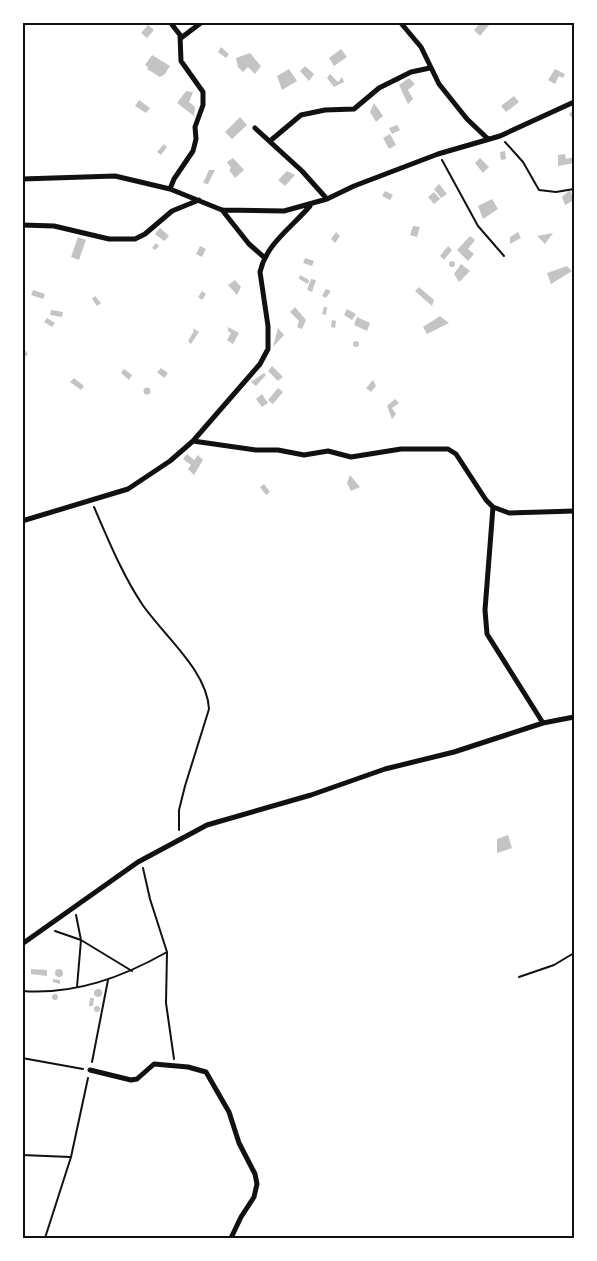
<svg xmlns="http://www.w3.org/2000/svg" width="597" height="1261" font-family="'Open Sans',sans-serif">
<rect width="100%" height="100%" fill="#fff"/>
<path fill="#c4c4c4" d="M481 22 489 25 480 36 474 30Z
M148 25 154 30 147 38 141 33Z
M221 47 229 54 226 58 218 52Z
M341 49 347 57 334 66 329 58Z
M250 53 261 66 255 74 248 67 243 72 238 67 236 58Z
M152 55 170 66 165 74 160 77 147 69 148 67 145 65Z
M305 66 314 74 309 81 300 71Z
M289 69 297 81 282 90 277 76Z
M555 69 565 74 563 78 559 76 555 84 548 80Z
M330 74 338 82 342 77 344 82 334 87 327 78Z
M409 78 415 84 408 90 413 99 408 104 399 85Z
M186 91 193 92 189 102 195 107 194 116 177 103Z
M514 96 519 102 506 112 501 106Z
M139 100 150 108 146 113 135 106Z
M374 103 383 116 376 122 370 112Z
M574 109V125L572 122 574 120 569 114Z
M240 117 247 125 232 139 225 132Z
M397 125 400 130 392 134 389 128Z
M390 134 396 145 389 149 383 138Z
M164 144 167 147 161 155 157 152Z
M505 151 506 159 501 160 500 152Z
M565 154 566 159 574 157V163L558 166V155Z
M233 158 244 170 235 178 229 170 231 168 227 162Z
M480 158 489 167 483 173 475 163Z
M209 170H215L208 184 203 183Z
M287 171 295 175 285 186 278 180Z
M439 184 447 194 441 198 434 189Z
M570 190 574 200 565 205 562 197Z
M385 191 393 195 390 200 382 196Z
M434 192 440 199 434 204 428 197Z
M492 199 498 209 483 219 478 206Z
M413 226 420 227 417 237 410 235Z
M160 228 169 236 164 241 155 234Z
M336 232 340 236 335 243 331 239Z
M518 232 521 238 510 244V237Z
M553 233 545 244 537 236Z
M470 236 475 240 468 249 474 254 468 261 457 250Z
M78 237 86 240 79 260 71 257Z
M156 243 159 246 155 250 152 248Z
M200 246 206 249 202 257 196 254Z
M448 246 452 250 444 260 440 256Z
M305 258 314 261 312 266 303 263Z
M449 264a3 3 0 1 1 6 0a3 3 0 1 1-6 0Z
M461 264 470 271 459 282 454 274Z
M567 266 572 271 551 284 547 273Z
M300 275 309 280 308 284 299 279Z
M311 279 316 280 312 292 307 290Z
M235 280 241 287 237 295 228 285Z
M419 287 434 300 432 306 415 291Z
M326 289 331 291 326 298 322 296Z
M33 290 45 294 43 299 31 295Z
M202 291 206 294 202 300 198 297Z
M95 296 101 303 97 306 92 299Z
M295 307 306 320 302 329 297 327 299 321 290 312Z
M324 307H327L326 315 322 314Z
M347 309 356 314 352 320 344 315Z
M51 310 63 312 62 317 50 315Z
M440 316 449 323 427 334 423 327Z
M357 317 370 323 367 331 354 325Z
M47 318 55 323 52 327 44 322Z
M332 320 336 321 335 328 331 327Z
M228 327 239 333 233 344 227 340 231 333 228 331Z
M193 328 199 332 191 344 188 341 194 331Z
M278 328 284 335 273 347Z
M353 344a3 3 0 1 1 6 0a3 3 0 1 1-6 0Z
M22 347 28 354 24 358 22 357Z
M272 366 283 377 278 381 268 371Z
M161 368 168 373 164 378 157 372Z
M124 369 132 375 129 380 121 373Z
M264 373 266 375 256 386 251 382Z
M74 378 84 386 81 390 70 382Z
M373 380 376 386 371 392 366 388Z
M143.5 391a3.5 3.5 0 1 1 7 0a3.5 3.5 0 1 1-7 0Z
M278 388 283 392 273 404 268 400Z
M262 394 268 403 262 407 256 399Z
M395 399 399 403 392 408 396 414 392 419 387 406Z
M187 454 194 460 198 455 203 460 194 475 188 469 191 465 183 459Z
M350 475 360 487 351 491 347 483Z
M264 484 270 492 266 495 260 487Z
M508 835 512 848 497 853V839Z
M55 973a4 4 0 1 1 8 0a4 4 0 1 1-8 0Z
M31 969 47 970V976L31 974Z
M53 979 60 980V984L53 982Z
M94 993a4 4 0 1 1 8 0a4 4 0 1 1-8 0Z
M52 997a3 3 0 1 1 6 0a3 3 0 1 1-6 0Z
M90 998H94L93 1006H89Z
M94 1009a3 3 0 1 1 6 0a3 3 0 1 1-6 0Z"/>
<g fill="none" stroke-linecap="round" stroke-linejoin="round">
<path stroke="#111" stroke-width="2" d="M505 142 523 162 539 190 556 192 574 189
M442 160 478 226 504 256
M94 507C108 539 122 574 142 604 163 635 207 670 209 709L185 786 179 810V830
M143 868 150 899 167 952 166 1003 174 1059
M76 915 81 940 77 987
M55 931 81 940 132 971
M519 977 554 965 574 953
M22 991C75 995 123 977 167 952
M22 1058 83 1069
M92 1062 108 980
M22 1155 70 1157
M45 1238 71 1157 88 1078"/>
<path stroke="#111" stroke-width="5" d="M170 22 180 35 181 61 203 92V105L195 127 196 139 193 151 174 179 170 189
M400 22 421 47 439 84 467 119 488 139
M181 38 202 22
M255 128 302 171 327 199
M270 141 301 115 325 110 354 109 379 88 411 72 430 68
M22 179 115 176 170 189 222 210 284 211 327 199 354 186 438 154 500 136 574 102
M222 210 249 244 265 258
M22 225 54 226 109 239H135L145 234 172 211 199 200
M193 441 256 450H278L304 455 328 451 351 457 401 449H448L456 454 486 500 493 507 509 513 574 511
M493 507 485 610 487 634 543 723
M22 521 128 489 170 461 193 441 260 364 268 349V326L260 272C266 244 292 227 310 206
M22 944 138 862 207 825 311 795 385 769 454 752 543 723 574 717
M90 1070 131 1080 137 1079 154 1064 188 1067 206 1072 229 1112 239 1143 255 1174 257 1184 254 1197 241 1217 231 1238"/>
</g>
<rect width="597" height="1261" fill="none" stroke="#ffffff" stroke-width="48"/>
<rect x="24" y="24" width="549" height="1213" fill="none" stroke="#111" stroke-width="2"/>
</svg>
